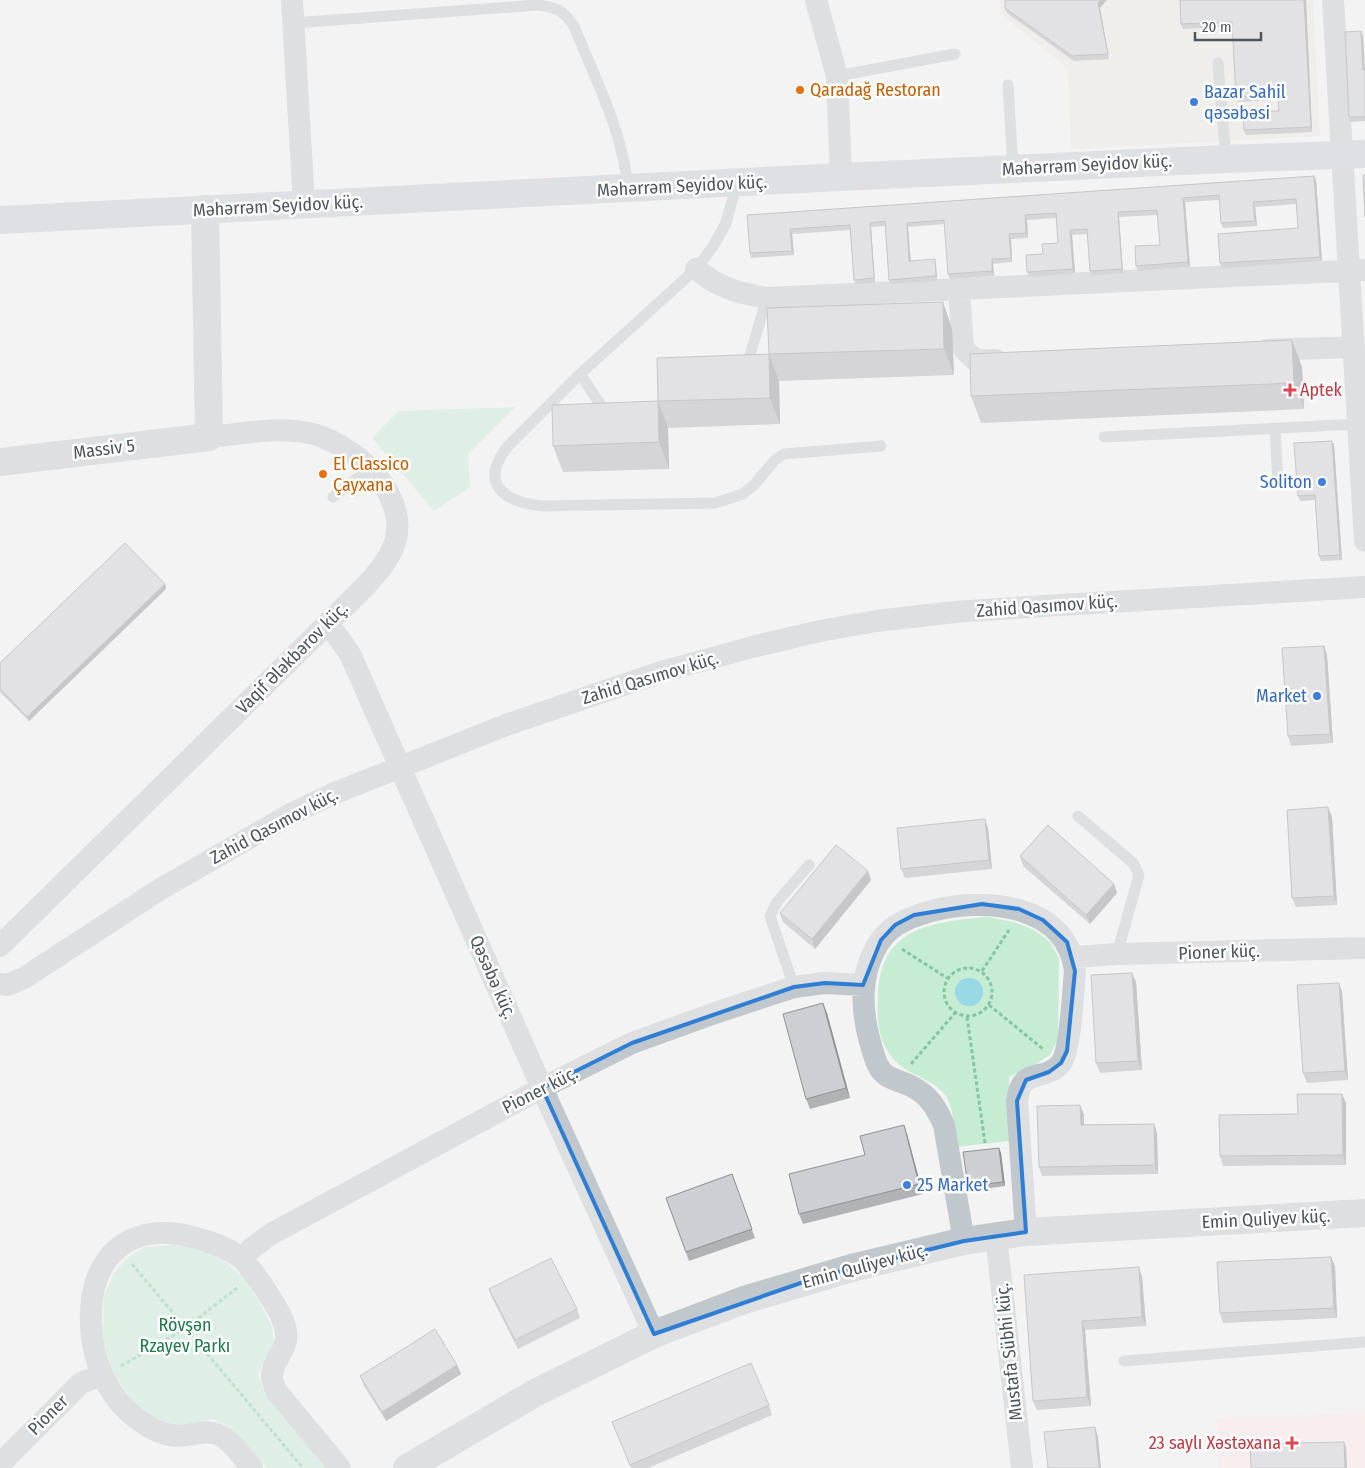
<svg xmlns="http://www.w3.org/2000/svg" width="1365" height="1468" font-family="'Fira Sans Condensed',sans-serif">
<rect width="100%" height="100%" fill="#f4f3f3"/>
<path fill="#eae8e1" d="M1000 0H1313L1320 136 1071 149 1068 69 1001 14Z"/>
<path fill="#fae8e7" d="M1365 1413V1468H1219L1217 1418Z"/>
<path fill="#c7ecd4" d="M515 407 468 454 470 487 434 511 372 438 399 411Z
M987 917 1014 922 1034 930 1050 942 1059 958 1058 1039 1050 1055 1034 1065 1009 1077 1010 1141 956 1147C954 1131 955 1109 945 1095 929 1074 901 1077 886 1048 878 1034 877 1016 878 1000 878 928 929 922 987 917Z
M181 1244 205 1251 223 1260 247 1281 272 1326 274 1343 258 1373 262 1388 330 1468H267L230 1427 213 1419 192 1424 172 1426 150 1417 130 1397 112 1371 103 1338 104 1296 114 1273 128 1257 146 1247Z"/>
<path fill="#99d8e5" d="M955 992a14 14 0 1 1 28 0a14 14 0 1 1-28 0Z"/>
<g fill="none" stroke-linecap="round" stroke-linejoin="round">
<path stroke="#82c7a2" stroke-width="3" stroke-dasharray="4 2.5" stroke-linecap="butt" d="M902 949 947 978
M944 992a24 24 0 1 1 48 0a24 24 0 1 1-48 0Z
M982 971 1009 930
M989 1005 1043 1049
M967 1017 985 1143
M911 1064 955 1013
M132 1264 303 1468
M121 1366 186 1328 238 1287"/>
<path stroke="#c0c7cd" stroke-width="11" d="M294 23 537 5C556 7 563 10 574 26 595 79 623 131 628 189
M1218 63 1226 159
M837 76 955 54
M1008 85 1013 169
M737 183 726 223 714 245 696 269 580 374 508 446C478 484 504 502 543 506L715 503 743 494 754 485 775 460 784 454 881 446
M746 368 767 298
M580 374 604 410
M1275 429 1278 482
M1104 437 1359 424
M333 497 370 468
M1078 816 1133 863 1139 875 1117 954
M794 987 770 916 777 902 809 865
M1124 1361 1365 1342"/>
<path stroke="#c0c7cd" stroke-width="22" d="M292 0 304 204
M816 0 837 76 841 177
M1333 0 1365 541
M696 269C719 288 738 293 767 298L1365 270
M959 289 963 348 975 360H996
M1266 350 1354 347
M328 623 350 654 542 1088 654 1334
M0 946 328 623C347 603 379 577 391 552 418 499 353 440 304 432 273 427 240 434 209 437
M1074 957 1117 954 1365 948
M0 984 7 985 24 978 159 890 289 815 335 793 506 725 661 672 756 646 820 631 876 621 955 612 1044 606 1365 587
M996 1236 1022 1468
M964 1241 944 1125C936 1107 929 1095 911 1086 895 1078 883 1080 876 1061 862 1022 855 978 880 941 893 922 914 916 935 910 987 898 1067 904 1075 971 1073 990 1071 1049 1061 1063 1051 1076 1036 1073 1026 1080 1020 1084 1018 1094 1017 1101L1026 1232
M242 1259 252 1248 271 1234 542 1088 632 1043 715 1013 794 987 825 983 863 985
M0 1464 81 1383 102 1375
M252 1468C242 1457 231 1439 217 1434 204 1429 192 1436 179 1436 155 1436 127 1414 114 1395 99 1374 92 1349 91 1324 88 1256 130 1219 196 1238 212 1242 228 1248 241 1258 252 1268 278 1307 283 1321 295 1349 271 1356 272 1378 272 1382 275 1388 277 1392L340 1468"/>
<path stroke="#c0c7cd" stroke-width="28" d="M0 462 209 437 205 209
M407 1468 535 1393 654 1334 744 1300 855 1267 964 1241 1026 1232 1365 1213"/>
<path stroke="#c1cad2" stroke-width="28" d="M0 220 841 177 1226 159 1365 154"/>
</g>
<path fill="#b0b2b6" d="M1306 0 1312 132 1246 135 1244 130 1279 111 1278 100 1237 102 1236 97 1232 27 1183 29 1181 24Z
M1005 8H1100L1109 59 1074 61 1007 13Z
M1363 36 1364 70H1365V121L1351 122 1349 117Z
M1314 176 1316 180 1322 261 1222 268 1220 263 1298 228 1296 204 1255 207 1257 226 1223 228 1221 223 1220 200 1185 202 1190 267 1138 271 1136 266 1160 245 1158 215 1119 217 1123 273 1092 275 1090 271 1087 234 1072 235 1075 273 1029 277 1027 272 1043 254 1058 243 1056 218 1027 220 1028 238 1011 239 1012 262 993 264 994 276 950 279 948 274 945 224 908 227 911 261 936 264 937 281 891 284 889 280 885 226 871 227 875 283 856 284 854 280 850 230 792 234 794 255 751 258 750 253 747 215Z
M943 302 952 329 954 375 779 381 780 424 668 428 669 469 563 472 553 446 769 354Z
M1302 367 1304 409 981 423 971 396Z
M1332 441 1334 445 1342 560 1321 561 1319 556 1315 500 1300 501 1298 496Z
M165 584 166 589 29 721 0 692V663Z
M1324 646 1327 655 1333 743 1291 746 1288 736Z
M1328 807 1332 817 1337 905 1296 907 1292 898Z
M988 828 992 869 905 878 901 869Z
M1020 856 1114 884 1117 893 1090 924 1023 866Z
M868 871 871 880 815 949 783 922 780 913Z
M1132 973 1136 982 1142 1070 1100 1073 1096 1063Z
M1339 983 1342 992 1348 1080 1307 1083 1303 1073Z
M827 1013 850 1098 810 1109 806 1099Z
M1342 1094 1346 1103V1165L1223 1166 1220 1156 1298 1114Z
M1080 1105 1084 1115V1125L1154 1124 1157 1133 1158 1174 1042 1176 1039 1167Z
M907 1134 923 1194 803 1224 799 1214Z
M999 1148 1001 1153 1005 1186 970 1191 968 1186Z
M732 1174 755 1238 689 1261 666 1198Z
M1335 1266 1337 1318 1223 1323 1220 1313Z
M1024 1275 1142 1277 1146 1326 1085 1330 1091 1406 1037 1410 1033 1401Z
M489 1289 577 1309 580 1318 518 1349 492 1298Z
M457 1365 461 1374 386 1421 364 1386 360 1376Z
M769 1405 772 1415 648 1468H631L612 1422Z"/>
<path fill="#909194" d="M1101 0H1107L1100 8 1109 59 1108 54 1098 3Z
M1304 0H1306L1312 132 1311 127Z
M1361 31 1363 36 1365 75 1363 70Z
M1314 176 1316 180 1322 261 1320 257Z
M1183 198 1185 202 1190 267 1188 262Z
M1253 202 1255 207 1257 226 1255 221Z
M1118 212 1119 217 1123 273 1122 269Z
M1025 215 1027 220 1028 238 1026 233Z
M870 223 871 227 875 283 874 278Z
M907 223 908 227 911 266 909 261Z
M790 229 792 234 794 255 792 251Z
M1070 230 1072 235 1075 273 1073 269Z
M1009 234 1011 239 1012 262 1011 258Z
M935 259 936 264 937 281 936 276Z
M992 259 993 264 994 276 992 271Z
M943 302 952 329 954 375 944 349Z
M1292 340 1302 367 1304 409 1294 383Z
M769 354 779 381 780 424 770 398Z
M658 401 668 428 669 469 659 442Z
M1332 441 1334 445 1342 560 1340 555Z
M165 584 166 589 29 721 27 717Z
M1324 646 1327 655 1333 743 1330 734Z
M1328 807 1332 817 1337 905 1334 896Z
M985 819 988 828 992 869 989 860Z
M868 871 871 880 815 949 812 939Z
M1114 884 1117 893 1090 924 1086 915Z
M1132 973 1136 982 1142 1070 1138 1061Z
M1339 983 1342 992 1348 1080 1345 1071Z
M823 1003 827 1013 850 1098 846 1088Z
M1342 1094 1346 1103V1165L1343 1155Z
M1080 1105 1084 1115V1135L1081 1125Z
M1154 1124 1157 1133 1158 1174 1155 1165Z
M904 1125 907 1134 923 1194 919 1184Z
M999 1148 1001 1153 1005 1186 1003 1182Z
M1331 1257 1335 1266 1337 1318 1334 1308Z
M1139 1267 1142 1277 1146 1326 1142 1317Z
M1082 1321 1085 1330 1091 1406 1087 1397Z
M457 1365 461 1374 386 1421 382 1412Z
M1095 1427 1098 1437 1101 1468H1099Z
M1344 1442 1346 1447 1347 1468H1345Z"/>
<path fill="#cdcfd4" stroke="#909194" d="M1005 0H1101L1098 3 1108 54 1072 56 1005 8Z
M1180 0H1304L1311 127 1244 130 1243 112 1279 111 1278 95 1236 97 1232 22 1181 24Z
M1361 31 1363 70H1365V117H1349L1345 32Z
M1363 175H1365V217Z
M1314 176 1320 257 1220 263 1218 234 1298 228 1296 199 1253 202 1255 221 1221 223 1219 195 1183 198 1188 262 1136 266 1135 246 1160 245 1157 210 1118 212 1122 269 1090 271 1087 229 1070 230 1073 269 1027 272 1026 255 1043 254 1042 244 1058 243 1056 213 1025 215 1026 233 1009 234 1011 258 992 259V271L948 274 944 220 907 223 909 261 935 259 936 276 889 280 885 221 870 223 874 278 854 280 850 225 790 229 792 251 750 253 747 215Z
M943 302 944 349 769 354 770 398 658 401 657 358 769 354 767 308Z
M1292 340 1294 383 971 396 970 354Z
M658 401 659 442 553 446 552 405Z
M1332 441 1340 555 1319 556 1315 495 1298 496 1294 443Z
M125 543 165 584 27 717 0 689V663Z
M1324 646 1330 734 1288 736 1282 648Z
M1328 807 1334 896 1292 898 1287 810Z
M985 819 989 860 901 869 897 828Z
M1048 825 1114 884 1086 915 1020 856Z
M836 845 868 871 812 939 780 913Z
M1132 973 1138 1061 1096 1063 1091 975Z
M1339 983 1345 1071 1303 1073 1297 985Z
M823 1003 846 1088 806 1099 783 1014Z
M1297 1094H1342L1343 1155 1220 1156 1219 1115 1298 1114Z
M1080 1105 1081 1125 1154 1124 1155 1165 1039 1167 1037 1106Z
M904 1125 919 1184 799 1214 789 1174 865 1155 860 1136Z
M999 1148 1003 1182 968 1186 963 1152Z
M732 1174 752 1229 686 1252 666 1198Z
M1331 1257 1334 1308 1220 1313 1217 1262Z
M551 1258 577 1309 515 1340 489 1289Z
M1139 1267 1142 1317 1082 1321 1087 1397 1033 1401 1024 1275Z
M435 1329 457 1365 382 1412 360 1376Z
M751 1363 769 1405 630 1465 612 1422Z
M1095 1427 1099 1468H1048L1044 1432Z
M1344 1442 1345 1468H1251L1250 1444Z"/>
<path d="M0 0H1365V1468H0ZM982 904 1019 909 1043 920 1067 942 1075 971 1067 1051 1061 1063 1049 1072 1026 1080 1017 1101 1026 1232 964 1241 821 1276 654 1334 542 1088 632 1043 794 987 825 983 863 985 881 940 895 925 914 915Z" fill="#f4f3f3" fill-opacity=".55" fill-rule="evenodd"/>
<path fill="none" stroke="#2d7ed4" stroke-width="4" stroke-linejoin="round" d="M982 904 1019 909 1043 920 1067 942 1075 971 1067 1051 1061 1063 1049 1072 1026 1080 1017 1101 1026 1232 964 1241 821 1276 654 1334 542 1088 632 1043 794 987 825 983 863 985 881 940 895 925 914 915Z"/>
<g fill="#e8710a" stroke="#fff" stroke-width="2">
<circle cx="800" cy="90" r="5"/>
<circle cx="323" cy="474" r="5"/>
</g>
<g fill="#3f7fe0" stroke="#fff" stroke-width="2">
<circle cx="1194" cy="102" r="5"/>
<circle cx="1322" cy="482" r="5"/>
<circle cx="1317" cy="696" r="5"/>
<circle cx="907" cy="1185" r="5"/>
</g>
<g fill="#e0444e" stroke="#fff" stroke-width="2">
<path d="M1287.5 382.5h5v5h5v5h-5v5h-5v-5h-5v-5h5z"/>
<path d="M1289.5 1435.5h5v5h5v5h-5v5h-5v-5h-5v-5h5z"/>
</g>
<g text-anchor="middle" stroke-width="5" stroke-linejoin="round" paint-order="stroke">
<g font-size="18" fill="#c56008" stroke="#fff" text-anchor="start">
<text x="810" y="96">Qaradağ Restoran</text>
<text x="333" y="470">El Classico<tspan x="333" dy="21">Çayxana</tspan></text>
</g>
<g font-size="18" fill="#366cbe" stroke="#fff" text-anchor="start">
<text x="1204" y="98">Bazar Sahil<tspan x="1204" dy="21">qəsəbəsi</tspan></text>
<text x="1312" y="488" text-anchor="end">Soliton</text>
<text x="1307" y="702" text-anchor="end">Market</text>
<text x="917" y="1191">25 Market</text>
</g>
<g font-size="18" fill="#4c565e" stroke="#fff">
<text transform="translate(1087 165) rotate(-3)" y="6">Məhərrəm Seyidov küç.</text>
<text transform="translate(682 186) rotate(-3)" y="6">Məhərrəm Seyidov küç.</text>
<text transform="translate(278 206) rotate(-3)" y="6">Məhərrəm Seyidov küç.</text>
<text transform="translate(104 449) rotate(-7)" y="6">Massiv 5</text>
<text transform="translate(1047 606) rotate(-4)" y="6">Zahid Qasımov küç.</text>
<text transform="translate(292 658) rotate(-45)" y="6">Vaqif Ələkbərov küç.</text>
<text transform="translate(650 678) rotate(-17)" y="6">Zahid Qasımov küç.</text>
<text transform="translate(274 826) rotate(-28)" y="6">Zahid Qasımov küç.</text>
<text transform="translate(1219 952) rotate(-2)" y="6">Pioner küç.</text>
<text transform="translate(493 977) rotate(66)" y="6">Qəsəbə küç.</text>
<text transform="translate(540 1090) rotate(-27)" y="6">Pioner küç.</text>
<text transform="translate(1266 1219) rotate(-3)" y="6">Emin Quliyev küç.</text>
<text transform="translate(865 1266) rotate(-15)" y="6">Emin Quliyev küç.</text>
<text transform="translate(1009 1352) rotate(-96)" y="6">Mustafa Sübhi küç.</text>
<text transform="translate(48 1415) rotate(-45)" y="6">Pioner</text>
</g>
<g font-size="18" fill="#be3a42" stroke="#fff" text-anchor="start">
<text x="1300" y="396">Aptek</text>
<text x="1281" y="1449" text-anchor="end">23 saylı Xəstəxana</text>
</g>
<g font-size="18" fill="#227b4a" stroke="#fff">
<text x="185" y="1331">Rövşən<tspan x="185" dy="21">Rzayev Parkı</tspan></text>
</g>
</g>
<path d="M1195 32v8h66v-8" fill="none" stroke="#4c565e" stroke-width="2.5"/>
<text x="1202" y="32" font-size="15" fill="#4c565e" stroke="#ffffff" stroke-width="4" paint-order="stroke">20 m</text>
</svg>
